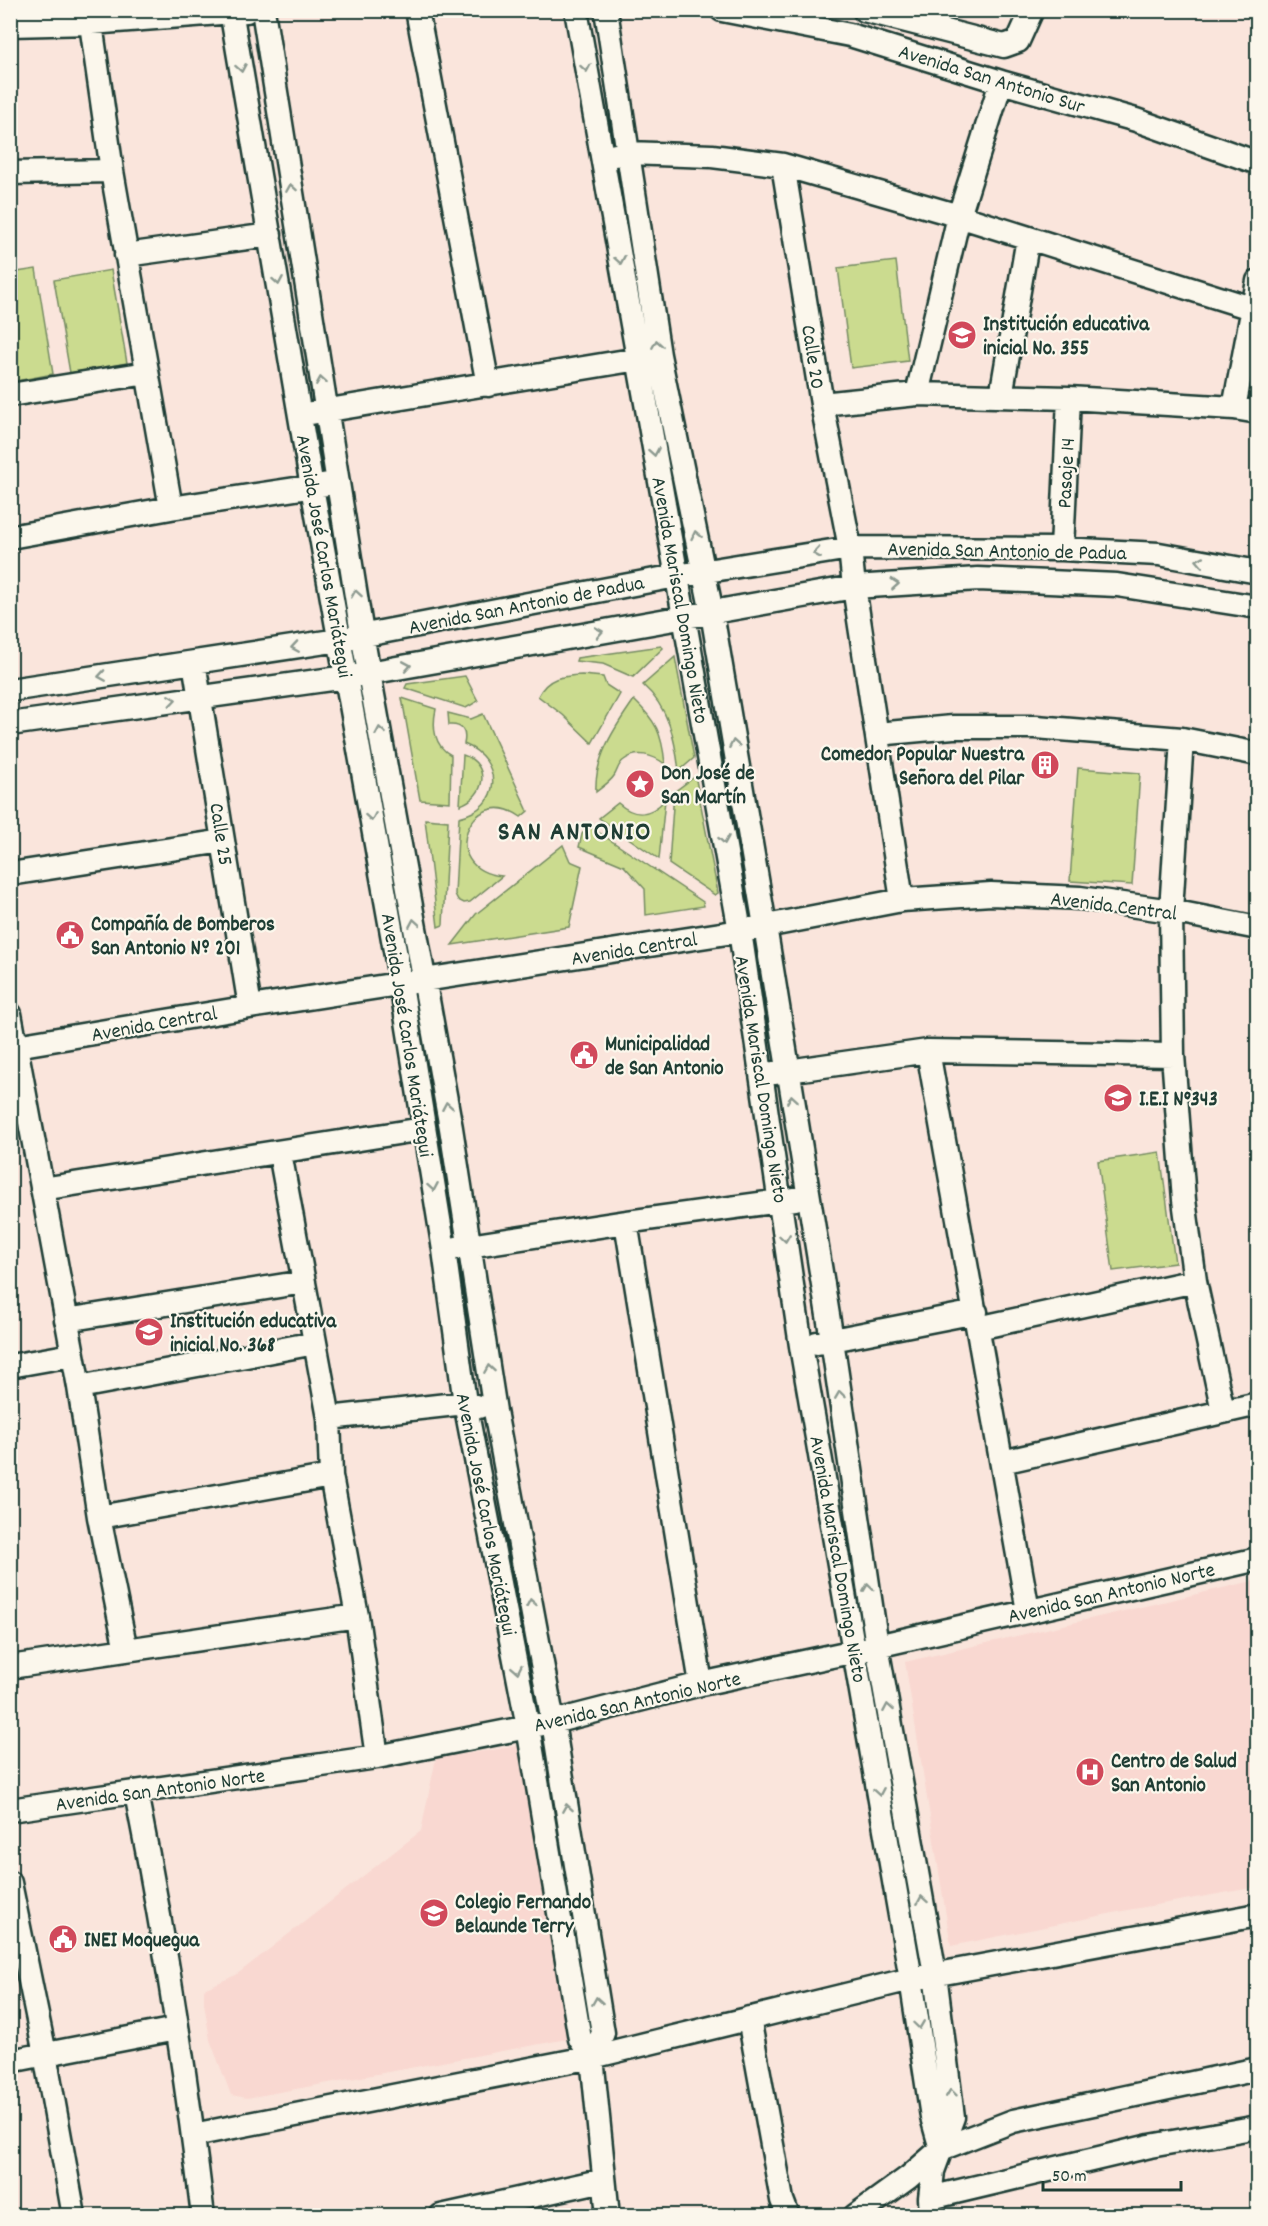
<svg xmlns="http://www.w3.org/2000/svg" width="1268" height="2226" font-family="Dekko,sans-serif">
<rect width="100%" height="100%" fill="#fae5dc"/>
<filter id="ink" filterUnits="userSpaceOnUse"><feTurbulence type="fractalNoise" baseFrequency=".0167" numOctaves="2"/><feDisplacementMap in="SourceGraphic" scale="12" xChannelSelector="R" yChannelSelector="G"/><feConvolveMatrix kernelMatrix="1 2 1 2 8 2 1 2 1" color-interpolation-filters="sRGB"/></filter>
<g filter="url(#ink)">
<path fill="#f9d8d1" d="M1257 1580V1887L1128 1910 951 1946 905 1662Z
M518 1746 521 1757 533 1764 572 2030 567 2039 247 2098 231 2095 210 2040 204 2003V1989L236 1975 421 1831 436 1758Z"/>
<path fill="#cbdb8f" stroke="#758c62" stroke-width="1.5" d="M896 261 908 361 851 368 838 268Z
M36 269 53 374 11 382V273Z
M111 270 127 363 70 373 54 280Z
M661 646 663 648 633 677 603 664 576 661 577 658Z
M675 657 694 758 679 771C675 739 669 708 643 685Z
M582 675 603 677 606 685 620 694 592 743 563 715 538 696C548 677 562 676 582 675Z
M465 676 478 701 466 708 405 688 407 684Z
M402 698 436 709C432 727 434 746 451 755L450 802 420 800Z
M634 700C656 721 662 733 665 764 653 755 637 750 624 760 618 764 618 770 614 776 610 782 602 787 596 792 594 758 615 727 634 700Z
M448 713 471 719 483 714 528 811 521 817C470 781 435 870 502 876L470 902 464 903 458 900 455 894 459 817C502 808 504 760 464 744 467 731 462 724 449 725Z
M463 755C491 764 486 797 460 805Z
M1078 768 1140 773 1132 885 1070 881Z
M693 778 696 780 718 893 715 895 669 864 674 792Z
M665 800 659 859 599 818 618 803C635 818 650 816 665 800Z
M425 819 448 821 443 925 438 927Z
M589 826 703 902 704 906 646 915 645 889 624 866 579 847 582 834Z
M563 845 570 861 582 866 569 927 452 945 476 914Z
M1160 1152 1175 1263 1113 1271 1098 1161Z"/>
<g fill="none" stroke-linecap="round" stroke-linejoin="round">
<g stroke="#1f3d34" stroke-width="27">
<path id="minor" d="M89 10 112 171 171 508
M231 10 312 487 401 984 444 1250 465 1403 528 1727 580 2039 592 2057 608 2216
M263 10 362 634 451 1128 495 1411 553 1722 603 2033 592 2057
M417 10 488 385
M576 10 740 931 801 1346 911 1979 932 2117 941 2149
M606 10 659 355 712 613 765 926 832 1340 877 1646 935 1974 953 2117 933 2171 930 2198 931 2216
M722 10 850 35 1001 82 1136 120 1258 163
M864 10 1004 46 1018 41 1032 10
M10 25 91 23 246 11
M615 155 628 153 712 156 783 165 959 216 1251 308
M783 165 822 404 850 548 854 587 902 900
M10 173 112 171
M126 255 270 235
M917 394 959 216 1001 82
M10 395 147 373
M1001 396 1028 238
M822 404 917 394 1069 398 1234 408 1258 412
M1234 408 1258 281
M311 413 638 359
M10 537 171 508 328 484
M1062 549 1069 398
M194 662 250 1007
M10 690 339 640 676 576 850 548 1062 549 1159 554 1258 572
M10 724 346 677 854 587 978 579 1117 585 1258 607
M877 734 953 727H1036L1182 739 1258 754
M1182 739 1171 911 1173 1055 1184 1200 1195 1281 1223 1411
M10 874 223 841
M10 1014 79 1387 99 1517 126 1650
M10 1047 250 1007 740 931 902 900 991 894 1080 898 1171 911 1258 928
M928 1051 1028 1611
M774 1073 928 1051 1173 1055
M280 1153 329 1418 331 1476 357 1616 377 1757
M42 1189 423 1129
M626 1222 701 1684
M456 1248 626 1222 795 1199
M66 1320 304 1282
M978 1328 1195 1281
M817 1343 976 1312
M10 1366 72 1355
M79 1387 315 1343
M329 1418 465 1403 479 1407
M1002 1462 1258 1404
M99 1517 331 1476
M10 1667 357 1616
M136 1793C164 1933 186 2074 203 2216
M10 1810 377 1757 553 1722 701 1684 855 1651 1258 1559
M10 1883 45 2054 74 2216
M749 2018 782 2200 788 2216
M10 2061 176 2029
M193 2135 592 2057 911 1979 1258 1915
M930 2198 1150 2146 1258 2127
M441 2216 604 2180
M855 2216 909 2177 941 2149 1013 2121 1258 2069"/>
</g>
<use href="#minor" stroke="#fbf7ec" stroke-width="22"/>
</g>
<defs><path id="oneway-chevron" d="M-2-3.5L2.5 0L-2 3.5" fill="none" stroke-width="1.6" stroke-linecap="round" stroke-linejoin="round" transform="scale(1.5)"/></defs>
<g stroke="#8d9a90">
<use href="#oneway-chevron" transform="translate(241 68) rotate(80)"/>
<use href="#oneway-chevron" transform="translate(586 68) rotate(80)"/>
<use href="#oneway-chevron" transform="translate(291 188) rotate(-99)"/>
<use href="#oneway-chevron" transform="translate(620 260) rotate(80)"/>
<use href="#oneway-chevron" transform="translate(278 281) rotate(80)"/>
<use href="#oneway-chevron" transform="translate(657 344) rotate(-99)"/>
<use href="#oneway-chevron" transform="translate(321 381) rotate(-99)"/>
<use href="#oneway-chevron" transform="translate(654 452) rotate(80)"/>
<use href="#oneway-chevron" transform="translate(696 535) rotate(-102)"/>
<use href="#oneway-chevron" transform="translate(817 553) rotate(171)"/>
<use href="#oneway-chevron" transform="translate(1200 561) rotate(-169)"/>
<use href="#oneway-chevron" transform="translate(895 584) rotate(-4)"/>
<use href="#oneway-chevron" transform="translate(356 594) rotate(-99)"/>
<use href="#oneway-chevron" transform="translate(599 632) rotate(-10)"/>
<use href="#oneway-chevron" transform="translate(295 647) rotate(171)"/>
<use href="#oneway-chevron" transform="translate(407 666) rotate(-10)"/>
<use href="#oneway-chevron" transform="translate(102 676) rotate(171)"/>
<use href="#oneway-chevron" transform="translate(172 700) rotate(-8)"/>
<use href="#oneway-chevron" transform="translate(380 731) rotate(-100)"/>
<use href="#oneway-chevron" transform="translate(734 744) rotate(-100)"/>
<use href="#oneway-chevron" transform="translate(371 817) rotate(80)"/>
<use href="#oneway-chevron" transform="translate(724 840) rotate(80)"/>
<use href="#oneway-chevron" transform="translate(414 923) rotate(-100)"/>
<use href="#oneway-chevron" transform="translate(792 1099) rotate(-99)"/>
<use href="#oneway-chevron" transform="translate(447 1106) rotate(-100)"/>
<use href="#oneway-chevron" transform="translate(433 1187) rotate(80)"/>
<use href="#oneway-chevron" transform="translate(785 1238) rotate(82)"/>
<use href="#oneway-chevron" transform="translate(489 1369) rotate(-99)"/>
<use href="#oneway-chevron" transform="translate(840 1395) rotate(-98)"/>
<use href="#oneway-chevron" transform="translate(868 1588) rotate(-98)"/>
<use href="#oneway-chevron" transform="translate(531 1603) rotate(-100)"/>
<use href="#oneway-chevron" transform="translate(517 1669) rotate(79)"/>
<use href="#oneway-chevron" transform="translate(888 1708) rotate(-100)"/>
<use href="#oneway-chevron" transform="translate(879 1792) rotate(80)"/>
<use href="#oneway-chevron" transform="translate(567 1808) rotate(-99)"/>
<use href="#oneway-chevron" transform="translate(922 1900) rotate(-100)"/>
<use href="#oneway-chevron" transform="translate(597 2001) rotate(-99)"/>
<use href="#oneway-chevron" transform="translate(919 2025) rotate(82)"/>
<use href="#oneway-chevron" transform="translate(951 2093) rotate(-97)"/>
</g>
</g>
<defs>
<g id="school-disc" transform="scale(1.5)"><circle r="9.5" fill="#d1495b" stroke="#fbf7ec"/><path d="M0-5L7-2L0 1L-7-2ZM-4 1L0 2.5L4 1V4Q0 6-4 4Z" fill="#fff"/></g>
<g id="building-disc" transform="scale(1.5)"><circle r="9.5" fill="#d1495b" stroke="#fbf7ec"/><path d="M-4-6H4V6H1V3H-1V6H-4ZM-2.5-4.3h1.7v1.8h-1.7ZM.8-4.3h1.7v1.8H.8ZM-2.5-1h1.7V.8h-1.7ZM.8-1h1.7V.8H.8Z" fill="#fff"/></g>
<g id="sight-disc" transform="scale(1.5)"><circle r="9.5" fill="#d1495b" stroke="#fbf7ec"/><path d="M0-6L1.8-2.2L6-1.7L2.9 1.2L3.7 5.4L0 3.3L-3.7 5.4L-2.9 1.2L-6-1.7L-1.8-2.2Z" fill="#fff"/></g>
<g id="civic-disc" transform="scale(1.5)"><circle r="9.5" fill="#d1495b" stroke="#fbf7ec"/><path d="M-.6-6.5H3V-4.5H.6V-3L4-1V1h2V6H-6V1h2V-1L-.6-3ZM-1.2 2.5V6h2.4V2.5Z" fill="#fff"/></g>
<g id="hospital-disc" transform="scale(1.5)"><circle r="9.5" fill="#d1495b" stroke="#fbf7ec"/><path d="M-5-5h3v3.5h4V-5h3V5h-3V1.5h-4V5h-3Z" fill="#fff"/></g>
</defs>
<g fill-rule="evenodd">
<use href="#school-disc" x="962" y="335"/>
<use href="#building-disc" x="1045" y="765"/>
<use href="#sight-disc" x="640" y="784"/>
<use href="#civic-disc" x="70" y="935"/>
<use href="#civic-disc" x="584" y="1055"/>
<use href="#school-disc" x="1118" y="1098"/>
<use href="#school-disc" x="149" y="1332"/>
<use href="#hospital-disc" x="1090" y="1772"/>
<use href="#school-disc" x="434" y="1913"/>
<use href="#civic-disc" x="63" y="1939"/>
</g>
<g text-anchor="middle" stroke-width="4.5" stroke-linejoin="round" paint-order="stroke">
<g font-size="21" fill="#1f3d34" stroke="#fbf7ec">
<text transform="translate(992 78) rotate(17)" y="7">Avenida San Antonio Sur</text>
<text transform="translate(814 357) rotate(81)" y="7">Calle 20</text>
<text transform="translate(1065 473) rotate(-87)" y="7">Pasaje 14</text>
<text transform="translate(1007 550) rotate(1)" y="7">Avenida San Antonio de Padua</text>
<text transform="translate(325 556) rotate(80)" y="7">Avenida José Carlos Mariátegui</text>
<text transform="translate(681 600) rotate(80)" y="7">Avenida Mariscal Domingo Nieto</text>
<text transform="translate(526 604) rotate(-11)" y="7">Avenida San Antonio de Padua</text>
<text transform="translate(222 834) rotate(81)" y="7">Calle 25</text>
<text transform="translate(1114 905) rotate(7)" y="7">Avenida Central</text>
<text transform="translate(634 948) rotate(-9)" y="7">Avenida Central</text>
<text transform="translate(154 1023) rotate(-10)" y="7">Avenida Central</text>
<text transform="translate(408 1035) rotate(81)" y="7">Avenida José Carlos Mariátegui</text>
<text transform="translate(762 1079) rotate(81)" y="7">Avenida Mariscal Domingo Nieto</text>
<text transform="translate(487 1514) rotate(79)" y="7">Avenida José Carlos Mariátegui</text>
<text transform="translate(839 1559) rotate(80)" y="7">Avenida Mariscal Domingo Nieto</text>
<text transform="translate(1111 1592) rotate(-13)" y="7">Avenida San Antonio Norte</text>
<text transform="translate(637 1701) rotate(-13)" y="7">Avenida San Antonio Norte</text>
<text transform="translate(160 1789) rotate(-8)" y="7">Avenida San Antonio Norte</text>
</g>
<g font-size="21" font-weight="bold" fill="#1f3d34" stroke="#fbf7ec" text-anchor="start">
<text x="983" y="330">Institución educativa<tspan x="983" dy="24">inicial No. 355</tspan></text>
<text x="1024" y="760" text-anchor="end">Comedor Popular Nuestra<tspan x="1024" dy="24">Señora del Pilar</tspan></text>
<text x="661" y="779">Don José de<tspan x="661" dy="24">San Martín</tspan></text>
<text x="91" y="930">Compañía de Bomberos<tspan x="91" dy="24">San Antonio Nº 201</tspan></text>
<text x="605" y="1050">Municipalidad<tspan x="605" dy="24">de San Antonio</tspan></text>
<text x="1139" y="1105">I.E.I N°343</text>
<text x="170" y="1327">Institución educativa<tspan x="170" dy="24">inicial No. 368</tspan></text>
<text x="1111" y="1767">Centro de Salud<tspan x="1111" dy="24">San Antonio</tspan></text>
<text x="455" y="1908">Colegio Fernando<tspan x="455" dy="24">Belaunde Terry</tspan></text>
<text x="84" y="1946">INEI Moquegua</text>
</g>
<g font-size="27" font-weight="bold" letter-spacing="1.5" fill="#1f3d34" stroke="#fbf7ec">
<text x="575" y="839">SAN ANTONIO</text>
</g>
</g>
<rect width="1268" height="2226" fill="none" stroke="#fbf7ec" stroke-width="36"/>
<rect x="18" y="18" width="1232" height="2190" fill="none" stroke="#1f3d34" stroke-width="2" filter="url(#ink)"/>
<path d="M1043 2181v9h138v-9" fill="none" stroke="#1f3d34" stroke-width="3"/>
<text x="1052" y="2181" font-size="18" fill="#1f3d34" stroke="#fbf7ec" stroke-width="4.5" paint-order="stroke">50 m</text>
</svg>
